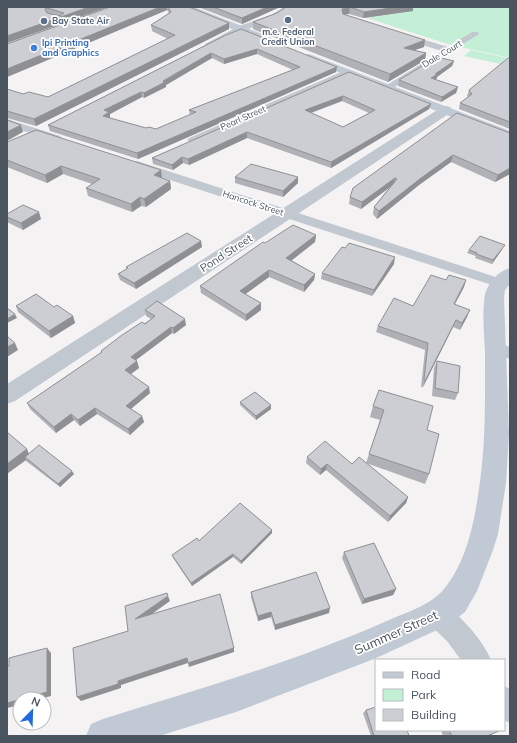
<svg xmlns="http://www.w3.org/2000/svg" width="517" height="743" font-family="Mulish,sans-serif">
<rect width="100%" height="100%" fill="#f4f2f2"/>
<path fill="#c4efd7" d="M404 7H510V58L461 47 460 48 367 18 404 12 409 9Z
M471 50 507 58 500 64 464 56Z"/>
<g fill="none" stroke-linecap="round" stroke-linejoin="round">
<path fill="#c1c8d0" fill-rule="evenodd" d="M284 7H293L277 19 245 30 212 46H206L205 44 239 26 271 15Z
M472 32H478L479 34 390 90 387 91 382 88 442 51 399 38 398 36 399 34H405L448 47Z
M348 69 353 72 351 74 197 142 193 143 187 140 189 138Z
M7 119 60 136 62 138 56 141 7 126Z
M137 161 505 280 508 283 505 286 500 288 495 286 133 168 131 165 133 162Z
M495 342 510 347V359L489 352 486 348 489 344Z
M437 601C457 610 483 640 491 660H461L447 641 428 623 424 614 428 605Z
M504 686 510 689V723L504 720Z"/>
<path fill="#c1c8d0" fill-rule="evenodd" d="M446 106 450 107 452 110 450 113 15 401 7 404V384L442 107Z"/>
<path fill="#c1c9d4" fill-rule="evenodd" d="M181 7H194L272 38 273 40 272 42H264L183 9Z
M309 54 510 131V140L305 59 304 57 305 55Z
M510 268V284L505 290 504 298 509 434 506 483 498 534 493 550 477 591 465 612 448 625 374 659 236 712 159 736H86L91 724 103 719C199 689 297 661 389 620 407 612 431 605 444 589 468 560 475 518 480 482 486 438 485 395 485 351 484 333 482 312 485 294 489 282 498 271 510 268Z"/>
</g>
<path fill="#afb1b6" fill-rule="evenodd" d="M7 7H108L7 43Z
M110 7H189L229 29 36 126 7 118V89L23 94 48 97 168 39 152 31 151 25 169 13 167 10 7 77V44Z
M198 7H280L242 24Z
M286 7H413V11L363 18 349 14H344L424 47 414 50 426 53 425 60 388 82 253 29V22L277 13Z
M226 35 336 72 138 159 50 131 48 125ZM257 54 293 70 189 110 190 115 156 129 146 128 110 118V114L142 97 144 98 166 87V85L212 58 224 64Z
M510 59V129L459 109 460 103 468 97 467 96 469 90Z
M454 61 452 66 437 77 436 80 458 87 456 93 441 102 398 86 399 80Z
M349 72 429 109 331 168 247 138 189 165 183 163 173 170 153 164 152 158ZM342 101 369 113 343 127 311 113Z
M510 133V174L495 182 451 162 419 185 377 219 373 214 374 207 389 188 361 209 349 204 350 197 353 188Z
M7 142 162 178 170 181 171 189 146 207 141 206 132 212 88 196 86 188 92 184 63 174 47 183 7 167Z
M235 177H298V183L283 197 235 183Z
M7 214 41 219 23 230 7 222Z
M316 235 315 242 291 260 315 274 314 280 304 292 269 277 245 294 261 310 246 321 201 293 200 286 265 243Z
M201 241 202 247 136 289 120 280 118 274 127 269 126 267Z
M503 248 492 264 475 258 476 256 467 253 469 250Z
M394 264 372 296 321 279 322 273Z
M446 280H466L464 287 455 304 467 317 460 330 453 327 423 387H421L425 350 376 332 378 326 413 306Z
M16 306 54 307 73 316 75 323 51 338 18 312Z
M145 310 186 325 174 334 172 333 136 360 139 368 130 374 150 393 131 409 142 416 144 422 130 435 97 414 80 426 74 420 56 433 30 409 27 403 102 352 101 351 151 319 146 316Z
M437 361 458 393 455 400 432 396 434 368Z
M379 390 427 430 429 474 425 484 366 463 369 454 380 420 370 417 373 406Z
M240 402 271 405V409L256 420 240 405Z
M7 432 29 454 74 474 60 487 26 461V460L8 473 7 472Z
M307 457 352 464 408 497 406 503 388 522 326 470 320 475 306 463Z
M272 533 241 564 233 557 192 586 173 558 172 555 199 541Z
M344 552 396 589 393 595 362 604 342 558Z
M251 592 329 613 275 630 271 617 258 621 251 597Z
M366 710 409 736H371L363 713Z
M441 730H498L490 736H443Z"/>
<path fill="#8f9094" d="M89 7H108L7 43V36Z
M160 7H167V10L7 77V69Z
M267 7H280L242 24V18Z
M350 7 349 14 342 15V9Z
M397 7H413V11L363 18 364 12Z
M229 23V29L36 126 34 119Z
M425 40 424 47 403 54 404 48Z
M257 49V54L224 64V59Z
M211 53 212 58 166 85V87L144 98V93Z
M426 53 425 60 388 82 390 74Z
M454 61 452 66 437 77 436 80 430 84 431 78 435 74Z
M337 67 336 72 138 159 137 153Z
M458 87 456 93 441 102 442 97Z
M141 92 142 97 110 114V118L103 116 104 110Z
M343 96 342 101 305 115V110Z
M431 104 429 109 331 168V162Z
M21 125 23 132 7 141V132Z
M247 132V138L189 165 188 159Z
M453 155 451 162 419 185 377 219 379 211 421 178Z
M182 157 183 163 173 170 172 165Z
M61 166 63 174 47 183 45 175Z
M510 168V174L495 182 498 175Z
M161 170 162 178 154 175Z
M298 177V183L283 197V191Z
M395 178 394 184 361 209 362 202Z
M170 181 171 189 146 207 144 199Z
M140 197 141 206 132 212 131 204Z
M39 212 41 219 23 230 21 223Z
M316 235 315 242 286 265V258Z
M201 241 202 247 136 289 134 283Z
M505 245 503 248 492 264 493 260Z
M395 257 394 264 372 296 374 290Z
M269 270V277L240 298V291Z
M315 274 314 280 304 292V285Z
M466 280 464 287 451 311 454 304Z
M261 303V310L246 321V315Z
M470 310 467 317 460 330 462 323Z
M15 314 17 318 7 323V319Z
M73 316 75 323 51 338 49 331Z
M185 319 186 325 174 334 173 328Z
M456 320 453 327 423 387 425 381Z
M171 327 172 333 132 363 131 357Z
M15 343 18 350 7 357V347Z
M137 361 139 368 127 377 125 370Z
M149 387 150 393 127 412 126 406Z
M271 405V409L256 420V416Z
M95 408 97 414 80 426 78 420Z
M71 414 74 420 56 433 54 427Z
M142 416 144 422 130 435 128 429Z
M27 449 30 456 25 457 26 460 8 473 7 472V464Z
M327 464 326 470 320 475 321 469Z
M72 471 74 474 60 487 58 484Z
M408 497 406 503 388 522 390 516Z
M272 530V533L241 564V561Z
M233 554V557L192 586 191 583Z
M396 589 393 595 362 604 364 599Z
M168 596 170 601 138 624 135 619Z
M330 608 329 613 275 630V625Z
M271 612V617L258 621V616Z
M47 648 51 653V696L40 699H21Z
M234 648V652L189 667 188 663 121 685V688L81 701 77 697 118 681 187 658Z
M20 699V705L7 708V703Z"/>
<path fill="#ccced4" stroke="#8f9094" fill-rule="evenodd" d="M7 7H89L7 36ZM47 8 64 13 60 16 47 13 45 9Z
M110 7H160L7 69V44Z
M168 7H189L229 23 34 119 7 111V89L23 94 29 92 48 97 175 35 151 25 171 12Z
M213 7H267L242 18Z
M286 7H397L364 12 350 7 342 9 343 14 425 40 404 48 426 53 390 74 253 22 277 13Z
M241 29 337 67 137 153 48 125 226 35ZM257 49 300 67 189 110 196 112 156 129 149 127 146 128 103 116 109 112 104 110 141 92 144 93 165 82 163 81 211 53 224 59Z
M437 57 454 61 435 74H438L431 78 458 87 442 97 399 80Z
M508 58 510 59V107L509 108 510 109V122L460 103 472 94 469 90Z
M349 72 431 104 331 162 247 132 188 159 182 157 172 165 152 158ZM343 96 375 110 343 127 305 110Z
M457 113 510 133V168L498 175 453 155 421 178 379 211 374 207 397 179 395 178 362 202 350 197 353 188Z
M7 120 21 125 7 132Z
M36 130 161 170 154 175 170 181 144 199 140 197 131 204 86 188 100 179 61 166 45 175 7 160V142Z
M251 164 298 177 283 191 235 177Z
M23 205 39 212 21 223 7 217V214Z
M293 225 316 235 286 258 315 274 304 285 269 270 240 291 261 303 246 315 200 286 263 242 265 243Z
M187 233 201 241 134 283 118 274 128 268 126 267Z
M480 236 505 245 493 260 476 254 477 253 469 250Z
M349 243 395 257 374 290 322 273 342 247 345 248Z
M431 275 446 280 449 275 466 280 454 304 470 310 462 323 456 320 425 381 424 380 428 343 378 326 394 298 413 306Z
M36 294 54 307 57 305 73 316 49 331 16 306Z
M157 301 185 319 173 328 171 327 131 357 137 361 125 370 149 387 126 406 142 416 128 429 95 408 78 420 71 414 54 427 27 403 102 352 101 351 122 335 142 322 145 324 155 316 145 310Z
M7 308 15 314 7 319Z
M7 336 15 343 7 347Z
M437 361 460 366 458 393 435 388Z
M379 390 433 406 427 430 439 434 429 474 369 454 384 410 373 406Z
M255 392 271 405 256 416 240 402Z
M7 432 27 449 7 464Z
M325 441 352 464 359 457 408 497 390 516 327 464 321 469 307 457Z
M39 445 72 471 58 484 25 457Z
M240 503 272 530 241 561 233 554 191 583 172 555 197 538 199 541Z
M374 543 396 589 364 599 344 552Z
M316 572 330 608 275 625 271 612 258 616 251 592Z
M167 593 168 596 135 619 220 594 234 648 188 663 187 658 118 681V684L77 697 73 648 128 631 125 606Z
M47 648V692L7 703V666H9V658Z
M376 707V730H407L409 736H374L366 710Z
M449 730H498L499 731 487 736H452Z"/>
<g fill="#5c6f8a" stroke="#fff" stroke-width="1.5">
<circle cx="288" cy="20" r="4"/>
<circle cx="44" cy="21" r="4"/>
</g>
<circle fill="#3f7fe0" stroke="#fff" stroke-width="1.5" cx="34" cy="48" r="4"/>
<g text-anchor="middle" stroke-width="3.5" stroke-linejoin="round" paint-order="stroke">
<g font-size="9" font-weight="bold" fill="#4e5e75" stroke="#fff" text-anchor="start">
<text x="52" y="24">Bay State Air</text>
<text x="288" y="35" text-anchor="middle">m.e. Federal<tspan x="288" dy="10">Credit Union</tspan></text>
</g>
<g font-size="9" font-weight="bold" fill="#366cbe" stroke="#fff" text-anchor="start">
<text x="42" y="46">lpi Printing<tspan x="42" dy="10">and Graphics</tspan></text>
</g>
<g font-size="9" fill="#4a545f" stroke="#fff">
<text transform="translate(442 54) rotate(-31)" y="3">Dale Court</text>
<text transform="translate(243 118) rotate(-24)" y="3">Pearl Street</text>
<text transform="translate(253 203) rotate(18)" y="3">Hancock Street</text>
</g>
<g font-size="11" fill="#4a545f" stroke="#fff">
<text transform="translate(226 253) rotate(-33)" y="4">Pond Street</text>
</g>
<g font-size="13" fill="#4a545f" stroke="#fff">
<text transform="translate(396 632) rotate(-24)" y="5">Summer Street</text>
</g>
</g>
<rect width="517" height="743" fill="none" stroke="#4a545f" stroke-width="16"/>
<rect x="375" y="659" width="130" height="72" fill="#ffffff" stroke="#b7bbbf"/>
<rect x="383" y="672" width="20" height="6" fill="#c1c9d4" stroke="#b7bbbf"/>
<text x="411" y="679" font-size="12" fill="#4a545f">Road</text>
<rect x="383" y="689" width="20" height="12" fill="#c4efd7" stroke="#b7bbbf"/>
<text x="411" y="699" font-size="12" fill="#4a545f">Park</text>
<rect x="383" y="709" width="20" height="12" fill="#ccced4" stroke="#b7bbbf"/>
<text x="411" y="719" font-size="12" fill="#4a545f">Building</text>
<g transform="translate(32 711) rotate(23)"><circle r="19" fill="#ffffff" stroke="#b7bbbf"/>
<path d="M0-3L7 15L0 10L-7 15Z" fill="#2169df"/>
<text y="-6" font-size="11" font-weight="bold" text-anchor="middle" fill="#4a545f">N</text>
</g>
</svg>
